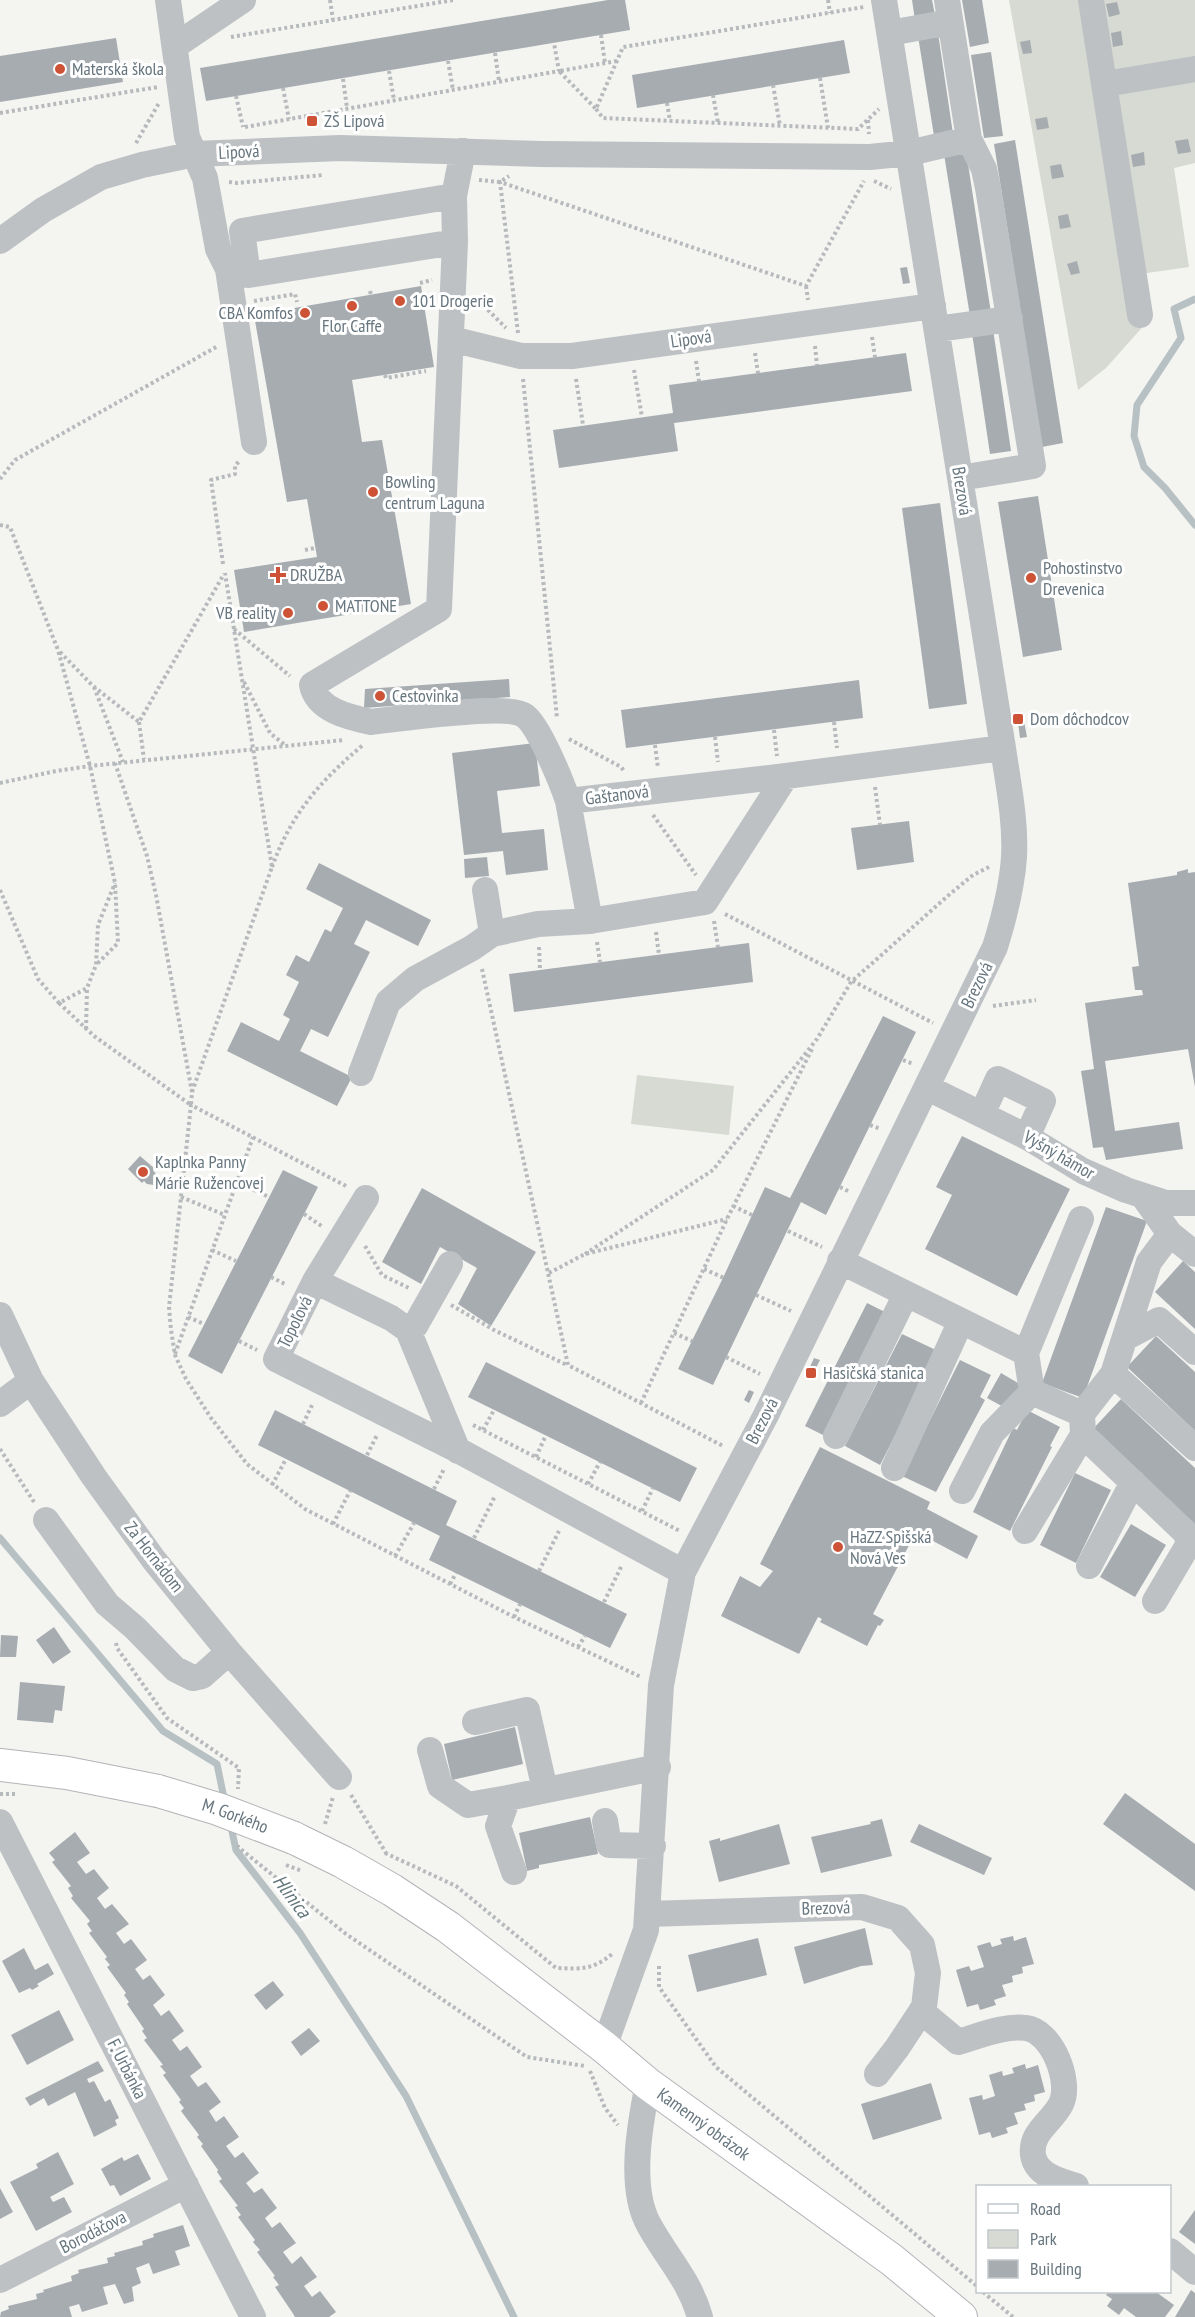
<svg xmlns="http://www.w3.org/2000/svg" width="1195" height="2317" font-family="'PT Sans Narrow',sans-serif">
<rect width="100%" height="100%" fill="#f4f4f1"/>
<path fill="#d6dad2" d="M1009 0H1195V163L1174 168 1189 267 1140 274 1147 322 1106 368 1078 390Z
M637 1075 734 1086 729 1135 631 1124Z"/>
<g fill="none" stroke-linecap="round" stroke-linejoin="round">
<path stroke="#b7c1c4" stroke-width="7" d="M1195 299 1174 309 1181 338 1137 405 1134 436 1144 467 1165 488 1195 525
M0 1538 163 1731 217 1764 225 1803
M230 1822 236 1850 300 1933 406 2096 514 2317"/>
</g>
<path fill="#a6acb0" d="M608 0H625L630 30 206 101 200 68Z
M912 0H932L935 15 915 20Z
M962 0H982L989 43 970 47Z
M1117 2 1120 14 1109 17 1106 4Z
M1121 31 1123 45 1113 47 1111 33Z
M938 33 953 134 934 136 918 36Z
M116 38 123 82 0 102V56Z
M844 40 850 73 637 108 632 75Z
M1030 40 1032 53 1023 54 1020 42Z
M991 52 1003 136 984 138 971 55Z
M1047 117 1049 128 1037 130 1035 119Z
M1188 139 1191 152 1178 154 1175 141Z
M1015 140 1063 443 1042 447 994 144Z
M966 151 991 313 970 316 944 154Z
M1144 152 1145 165 1133 167 1131 155Z
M1061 164 1064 177 1052 179 1050 166Z
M1068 214 1071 227 1060 229 1058 216Z
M1077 261 1080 273 1071 275 1067 264Z
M907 267 910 283 903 284 900 268Z
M421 286 434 367 352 380 362 442 382 440 411 604 244 632 234 570 317 557 307 499 287 502 254 315Z
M993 329 1011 451 990 454 972 333Z
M906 353 912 391 674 423 678 451 559 468 553 430 673 413 669 385Z
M1038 496 1062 650 1023 657 998 502Z
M940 503 967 704 929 709 902 508Z
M509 679 510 697 364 708 365 689Z
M859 680 863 718 626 748 621 710Z
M1024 721 1027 737 1020 738 1018 722Z
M535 743 540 786 497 791 502 833 544 829 548 870 506 875 503 851 464 855 452 753Z
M909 821 914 862 857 870 851 828Z
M487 857 489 876 465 878 464 859Z
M319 863 431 920 418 946 366 920 354 944 370 952 328 1037 311 1029 300 1051 352 1077 337 1106 227 1051 241 1022 279 1041 290 1019 283 1015 299 982 286 975 296 955 309 962 325 929 331 932 343 908 306 889Z
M1188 869V873L1195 872V1087L1188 1049 1105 1061 1115 1131 1179 1122 1183 1149 1106 1160 1103 1147 1093 1148 1081 1071 1094 1069 1085 1003 1143 995 1142 990H1135L1132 967 1139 966 1128 883 1177 875V872Z
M749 943 753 982 514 1012 509 974Z
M883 1016 916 1032 826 1215 801 1202 713 1385 678 1369 722 1280 765 1187 790 1198Z
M962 1136 1070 1189 1017 1296 925 1249 952 1195 936 1187Z
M140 1156 154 1168 153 1170 159 1178 154 1185 147 1184 144 1181 142 1183 128 1169Z
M283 1170 318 1187 222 1374 188 1356Z
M422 1188 536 1252 491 1326 458 1304 477 1268 440 1247 421 1284 382 1262Z
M1106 1207 1147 1221 1083 1398 1042 1383Z
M1183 1261 1195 1272V1329L1155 1292Z
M867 1303 885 1312 823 1435 805 1426Z
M902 1334 938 1351 880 1465 845 1446Z
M1156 1336 1195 1372V1431L1127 1367Z
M814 1358 820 1360 814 1372 809 1369Z
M960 1360 991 1375 980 1397 985 1400 936 1492 902 1476Z
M486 1362 697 1468 680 1502 468 1397Z
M1001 1373 1023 1386 1009 1410 987 1398Z
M749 1390 754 1392 749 1403 744 1400Z
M1121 1399 1195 1468V1527L1092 1430Z
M275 1410 457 1501 446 1525 627 1614 610 1648 429 1560 440 1536 258 1445Z
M1027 1410 1060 1427 1050 1446 1052 1447 1010 1531 973 1512 1013 1428 1017 1430Z
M820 1447 930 1502 927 1509 978 1536 967 1559 916 1532 873 1614 884 1620 880 1626 878 1625 867 1646 820 1622 822 1619 818 1617 799 1654 721 1616 740 1576 760 1587 773 1571 760 1564Z
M1075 1473 1111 1490 1076 1563 1040 1545Z
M1131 1524 1166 1545 1135 1597 1100 1577Z
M54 1627 71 1652 53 1664 36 1640Z
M1 1635 18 1636 16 1657H0Z
M20 1682 65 1686 62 1711 55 1710 53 1723 17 1720Z
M515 1727 523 1764 452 1780 444 1744Z
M1125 1793 1195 1844V1891L1103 1824Z
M590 1817 598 1854 539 1865V1868L527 1871 519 1833Z
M882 1819 892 1856 821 1873 811 1837 871 1824 870 1822Z
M779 1824 790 1864 719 1882 709 1841 720 1838V1841Z
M919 1824 992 1858 984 1875 910 1842Z
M75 1832 90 1853 77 1862 86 1874 94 1869 109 1888 97 1898 105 1909 112 1904 129 1924 116 1933 124 1944 131 1939 147 1960 135 1969 143 1980 150 1975 165 1995 153 2005 161 2016 169 2010 184 2031 172 2040 180 2051 187 2046 202 2067 190 2076 198 2087 206 2082 221 2102 209 2111 216 2122 224 2116 239 2137 226 2146 235 2158 243 2152 259 2173 246 2183 254 2193 262 2188 277 2208 265 2218 272 2228 280 2222 296 2243 283 2252 292 2264 301 2256 317 2277 304 2286 312 2297 320 2291 336 2312 329 2317H295L292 2312 275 2287 279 2285 273 2277 275 2276 257 2252 260 2250 253 2242 255 2240 238 2217 241 2215 235 2207 238 2206 219 2181 222 2179 217 2172 218 2170 201 2146 203 2144 197 2137 199 2135 181 2111 184 2108 179 2102 181 2100 163 2075 166 2073 160 2066 163 2065 144 2040 147 2038 142 2031 144 2029 127 2004 129 2002 124 1995 126 1993 107 1967 110 1965 105 1959 107 1957 89 1933 92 1931 87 1924 90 1921 71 1898 73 1896 68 1888 71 1886 52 1862 55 1860 49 1853Z
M865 1928 873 1965 861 1966 804 1984 794 1947Z
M1013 1936 1014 1941 1026 1937 1034 1964 1022 1967 1023 1973 1012 1976 1013 1982 1002 1985 1006 1996 994 2000 996 2005 980 2010 978 2004 967 2007 956 1970 969 1966 971 1971 984 1967 977 1946 990 1942 992 1947 1002 1944 1000 1939Z
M758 1938 767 1975 697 1992 688 1955Z
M24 1948 35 1970 48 1963 54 1974 37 1984 39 1986 32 1990 30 1988 19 1993 2 1961Z
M273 1981 284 1995 266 2010 254 1995Z
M59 2010 74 2040 27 2065 11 2035Z
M309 2028 320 2041 301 2056 291 2042Z
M98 2061 104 2071 87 2079 89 2083 94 2081 105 2102 110 2099 119 2118 115 2120 117 2125 94 2137 75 2092 48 2106 44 2098 30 2106 25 2098Z
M1025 2064 1026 2069 1038 2065 1045 2092 1034 2095 1035 2101 1024 2104 1026 2110 1014 2113 1018 2124 1006 2128 1008 2133 992 2138 990 2132 979 2135 969 2098 982 2095 983 2100 995 2096 989 2075 1002 2071 1003 2076 1014 2073 1012 2068Z
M931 2083 942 2119 873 2140 861 2104Z
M58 2152 74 2184 50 2197 53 2202 64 2197 72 2212 36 2231 10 2182 38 2168 36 2164Z
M138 2154 151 2179 120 2196 114 2185 110 2186 101 2169 122 2157 124 2161Z
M0 2188 13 2212 0 2219Z
M1195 2210V2244L1179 2232Z
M183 2225 190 2246 175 2251 180 2265 153 2274 149 2263 136 2268 141 2283 132 2287 134 2301 124 2304 115 2284 103 2287 108 2304 82 2312 79 2304 69 2307 72 2317H0L1 2312 9 2309 8 2306 37 2299 36 2294 44 2292 43 2290 72 2281 71 2276 79 2273 78 2270 108 2263 107 2258 115 2256 114 2253 143 2245 142 2241 154 2237 153 2234Z
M1191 2290 1195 2293V2317H1175Z
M1108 2292H1156L1174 2305 1165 2317H1136L1124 2308 1119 2315 1107 2306 1112 2299 1106 2295Z"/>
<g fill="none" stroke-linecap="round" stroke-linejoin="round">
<g stroke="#b1b5b8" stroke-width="34">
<g id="major">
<path d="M0 1765 67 1773 158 1791"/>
<path id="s1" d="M294 1838 343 1862 392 1890 448 1927 604 2047 648 2084 892 2260 961 2317"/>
</g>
</g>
<path stroke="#b7babc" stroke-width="4" stroke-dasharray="3 3" stroke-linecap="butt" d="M330 0 333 20
M828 0 830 13
M601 35 605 63
M231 37 453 0
M495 53 499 81
M448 61 453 90
M617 61 559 71 596 109 623 47 864 7
M389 71 394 100
M820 78 828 128
M343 79 347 108
M773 85 780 126
M283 88 289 119
M713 95 718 123
M236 96 243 127
M667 103 670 121
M596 109 603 118 858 129 879 109
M0 113 158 87
M868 120 869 134
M245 127 559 71 554 43
M136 143 159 103
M479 180 500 182 509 176
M874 181 891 189
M229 182 237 183 323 175
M420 283 432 280
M806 286 808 300
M370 291 371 295
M475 297 506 328
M254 301 295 294 297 302
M518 333 500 182 806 286 864 181
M872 337 875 357
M815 346 817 365
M755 353 758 373
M696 361 699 381
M634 370 642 417
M385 375 386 378 426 371
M523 379 557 718
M576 379 583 425
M0 479 15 460 218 346
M0 525 10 527 58 650 90 766 115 883 118 943 96 965 98 925 115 883
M305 550 315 548
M223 564 211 480 235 474V466L240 460
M234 629 290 676
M60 652 93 686 139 722 224 574
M244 682 270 733 285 745
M94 687 123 762
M139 722 144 759
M834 722 837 748
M774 730 777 756
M715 737 718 762
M569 739 621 767 624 771
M655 745 658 768
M0 783 56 771 90 766 344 740
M875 787 880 825
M653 815 696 875
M272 867C291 814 321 780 363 745
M0 890 38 979 59 1003 87 988 96 965
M725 914 933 1023
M714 921 718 947
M656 932 659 955
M597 942 600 962
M539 947 540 970
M482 969 568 1365 723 1446
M59 1003 94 1036 191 1105 192 1092 156 895 147 856 115 763
M993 1006 1036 1000
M86 1029 87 989
M903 1060 913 1064
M192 1092 272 867 225 573
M870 1125 881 1129
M237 1182 269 1197
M346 1186 191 1105 169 1307 171 1330 175 1355 186 1379 211 1418 247 1464 305 1509 514 1617 641 1677
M840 1187 850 1192
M181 1197 225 1215
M733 1206 752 1215
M304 1214 323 1227
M788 1231 822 1247
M365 1246 382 1275 409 1288
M212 1250 236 1261
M585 1254 713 1170 817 1039 851 982 950 894 973 875 991 866
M704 1269 724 1278
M549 1273 585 1254 727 1219
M271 1277 287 1285
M756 1295 791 1311
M451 1305 494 1330 567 1365
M188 1317 204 1324
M674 1333 692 1341
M239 1341 257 1350
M175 1354 253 1137
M726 1357 760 1374
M641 1403 727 1219 813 1047
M303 1424 313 1403
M473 1425 680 1531
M483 1430 494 1410
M0 1449 34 1502
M367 1455 377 1435
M536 1457 546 1435
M588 1484 600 1462
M272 1485 286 1459
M434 1489 444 1469
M642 1511 653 1488
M333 1524 350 1491
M474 1538 495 1496
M395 1556 414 1523
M539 1571 559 1531
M450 1584 456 1573
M604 1602 622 1565
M514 1617 520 1604
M116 1643 117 1648 167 1718 239 1768 238 1789
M578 1647 585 1636
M0 1794H17
M351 1795 386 1853
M325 1824 333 1797
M238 1845V1847L346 1934 527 2057 585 2066
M385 1853 456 1886 556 1968C581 1969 593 1970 612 1954
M659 1966V1987L716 2067 978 2287
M590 2071 605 2108 618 2125
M983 2292 1013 2317"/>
<path stroke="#bdc1c4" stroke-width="26" d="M168 0 187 137 205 178 218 249 228 269 254 442
M947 0 969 139
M1091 0 1140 315
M890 33 950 22
M175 46 243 0
M1105 84 1195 69
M463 151 454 196 455 242 439 609 312 685C317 710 348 717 371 722 397 719 508 703 525 716 539 726 562 783 568 801
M454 196 242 231 248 275 455 242
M0 241 43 210 101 177 142 165 195 154 340 148 541 154 870 157 909 153 969 139 984 169 988 188 1033 466 960 478
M937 329 1010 319
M451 339 521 356H572L933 306
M786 776 705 902 590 921 568 801 786 776 1003 748
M485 890 492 934 538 924 590 921
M361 1073 388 1002 415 979 472 948 492 934
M928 1088 1027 1137 1083 1171 1126 1190 1166 1203H1195
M982 1114 998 1079 1043 1101 1027 1137
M1170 1234 1195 1254
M840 1261 1026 1353 1081 1219
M315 1281 366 1198
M0 1315 31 1381 94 1477 154 1560 229 1652 339 1777
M408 1330 415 1326 450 1264
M1125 1338 1159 1320 1195 1352
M1113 1374 1195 1448
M1032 1392 1082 1414
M0 1404 31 1381
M1083 1435 1187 1534 1188 1545 1155 1601
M836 1436 906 1294
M458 1451 408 1330 391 1318 315 1281 276 1359 454 1448 683 1572
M894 1468 961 1321
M962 1491 992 1433 1032 1392 1026 1353
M46 1520 107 1604 135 1628 175 1669 193 1678 202 1676 229 1652
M1025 1531 1083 1435 1082 1414 1113 1374 1149 1262 1170 1234 1143 1196
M1089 1566 1133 1482
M475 1722 527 1710 545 1790
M430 1750 440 1786 468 1805 508 1798
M605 1821 609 1845 653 1846
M0 1822 253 2317
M514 1872 498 1826 508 1798 658 1767
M648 1914 862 1907 898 1918 922 1945 928 1973 924 2007 897 2048 877 2074
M921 2011 958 2042C979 2036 1005 2025 1026 2028 1052 2031 1072 2082 1061 2104 1052 2122 1030 2132 1033 2155 1036 2175 1060 2181 1076 2186
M604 2047 646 1930 661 1685 683 1572 766 1415 995 947C1004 918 1012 888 1014 857 1016 821 1008 783 1003 748L884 0
M648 2084C640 2123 628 2188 649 2225 667 2258 689 2279 700 2317
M1170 2251 1195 2272
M0 2280 186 2185"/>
<use href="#major" stroke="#fff" stroke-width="32"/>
<g stroke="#b1b5b8" stroke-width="34" stroke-linecap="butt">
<g id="major-bridge">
<path id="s2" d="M158 1791 218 1809 294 1838"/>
</g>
</g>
<path stroke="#b7babc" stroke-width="4" stroke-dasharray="3 3" stroke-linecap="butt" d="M286 1865 302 1871"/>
<use href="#major-bridge" stroke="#fff" stroke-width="32"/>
</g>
<g fill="#ce5236" stroke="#fff" stroke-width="2">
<circle cx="60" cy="69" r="6"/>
<rect x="306" y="115" width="12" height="12" rx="3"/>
<circle cx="400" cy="301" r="6"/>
<circle cx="352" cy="306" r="6"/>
<circle cx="305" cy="313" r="6"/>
<circle cx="373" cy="492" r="6"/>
<path d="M275 566h6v6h6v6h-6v6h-6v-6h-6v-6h6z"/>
<circle cx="1031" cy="578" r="6"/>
<circle cx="323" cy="606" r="6"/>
<circle cx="288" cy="613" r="6"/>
<circle cx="380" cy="696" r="6"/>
<rect x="1012" y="713" width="12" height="12" rx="3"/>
<circle cx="143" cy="1172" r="6"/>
<rect x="805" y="1367" width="12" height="12" rx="3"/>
<circle cx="838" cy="1547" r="6"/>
</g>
<g text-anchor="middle" stroke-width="6" stroke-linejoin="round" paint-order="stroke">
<g font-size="18" fill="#66757e" stroke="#fff" text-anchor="start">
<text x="72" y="75">Materská škola</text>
<text x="324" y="127">ZŠ Lipová</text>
<text x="412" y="307">101 Drogerie</text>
<text x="293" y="319" text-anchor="end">CBA Komfos</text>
<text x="352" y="332" text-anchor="middle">Flor Caffe</text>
<text x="385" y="488">Bowling<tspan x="385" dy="21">centrum Laguna</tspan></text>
<text x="1043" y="574">Pohostinstvo<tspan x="1043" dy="21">Drevenica</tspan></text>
<text x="290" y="581">DRUŽBA</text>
<text x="335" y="612">MATTONE</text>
<text x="276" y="619" text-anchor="end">VB reality</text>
<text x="392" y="702">Cestovinka</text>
<text x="1030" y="725">Dom dôchodcov</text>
<text x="155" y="1168">Kaplnka Panny<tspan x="155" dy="21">Márie Ružencovej</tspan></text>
<text x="823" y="1379">Hasičská stanica</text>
<text x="850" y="1543">HaZZ Spišská<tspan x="850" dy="21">Nová Ves</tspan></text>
</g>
<g font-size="18" fill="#66757e" stroke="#fff">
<text transform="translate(239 152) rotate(-3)" y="6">Lipová</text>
<text transform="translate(691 339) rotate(-8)" y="6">Lipová</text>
<text transform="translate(962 491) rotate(81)" y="6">Brezová</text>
<text transform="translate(617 795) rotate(-7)" y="6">Gaštanová</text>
<text transform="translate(977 985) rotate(-64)" y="6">Brezová</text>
<text transform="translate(1059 1155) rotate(30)" y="6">Vyšný hámor</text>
<text transform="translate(295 1322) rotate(-64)" y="6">Topoľová</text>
<text transform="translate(762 1421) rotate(-63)" y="6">Brezová</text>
<text transform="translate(154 1557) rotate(52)" y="6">Za Hornádom</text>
<text dy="6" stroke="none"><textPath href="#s2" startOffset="81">M. Gorkého</textPath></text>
<text transform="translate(826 1908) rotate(-2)" y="6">Brezová</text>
<text transform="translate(127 2069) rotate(63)" y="6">F. Urbánka</text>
<text dy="6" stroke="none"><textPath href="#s1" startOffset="501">Kamenný obrázok</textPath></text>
<text transform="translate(93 2232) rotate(-27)" y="6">Borodáčova</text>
</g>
<g font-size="20" font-style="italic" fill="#63767b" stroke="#fff">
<text transform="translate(292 1896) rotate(53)" y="7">Hlinica</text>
</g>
</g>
<rect x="976" y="2185" width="195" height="108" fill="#ffffff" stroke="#c2c8cb" stroke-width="1.5"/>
<rect x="988" y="2204" width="30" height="9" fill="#ffffff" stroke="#c2c8cb" stroke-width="1.5"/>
<text x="1030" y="2215" font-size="18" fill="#66757e">Road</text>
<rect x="988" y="2230" width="30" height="18" fill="#d6dad2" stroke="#c2c8cb" stroke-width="1.5"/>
<text x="1030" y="2245" font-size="18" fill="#66757e">Park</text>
<rect x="988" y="2260" width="30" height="18" fill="#a6acb0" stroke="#c2c8cb" stroke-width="1.5"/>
<text x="1030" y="2275" font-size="18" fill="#66757e">Building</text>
</svg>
